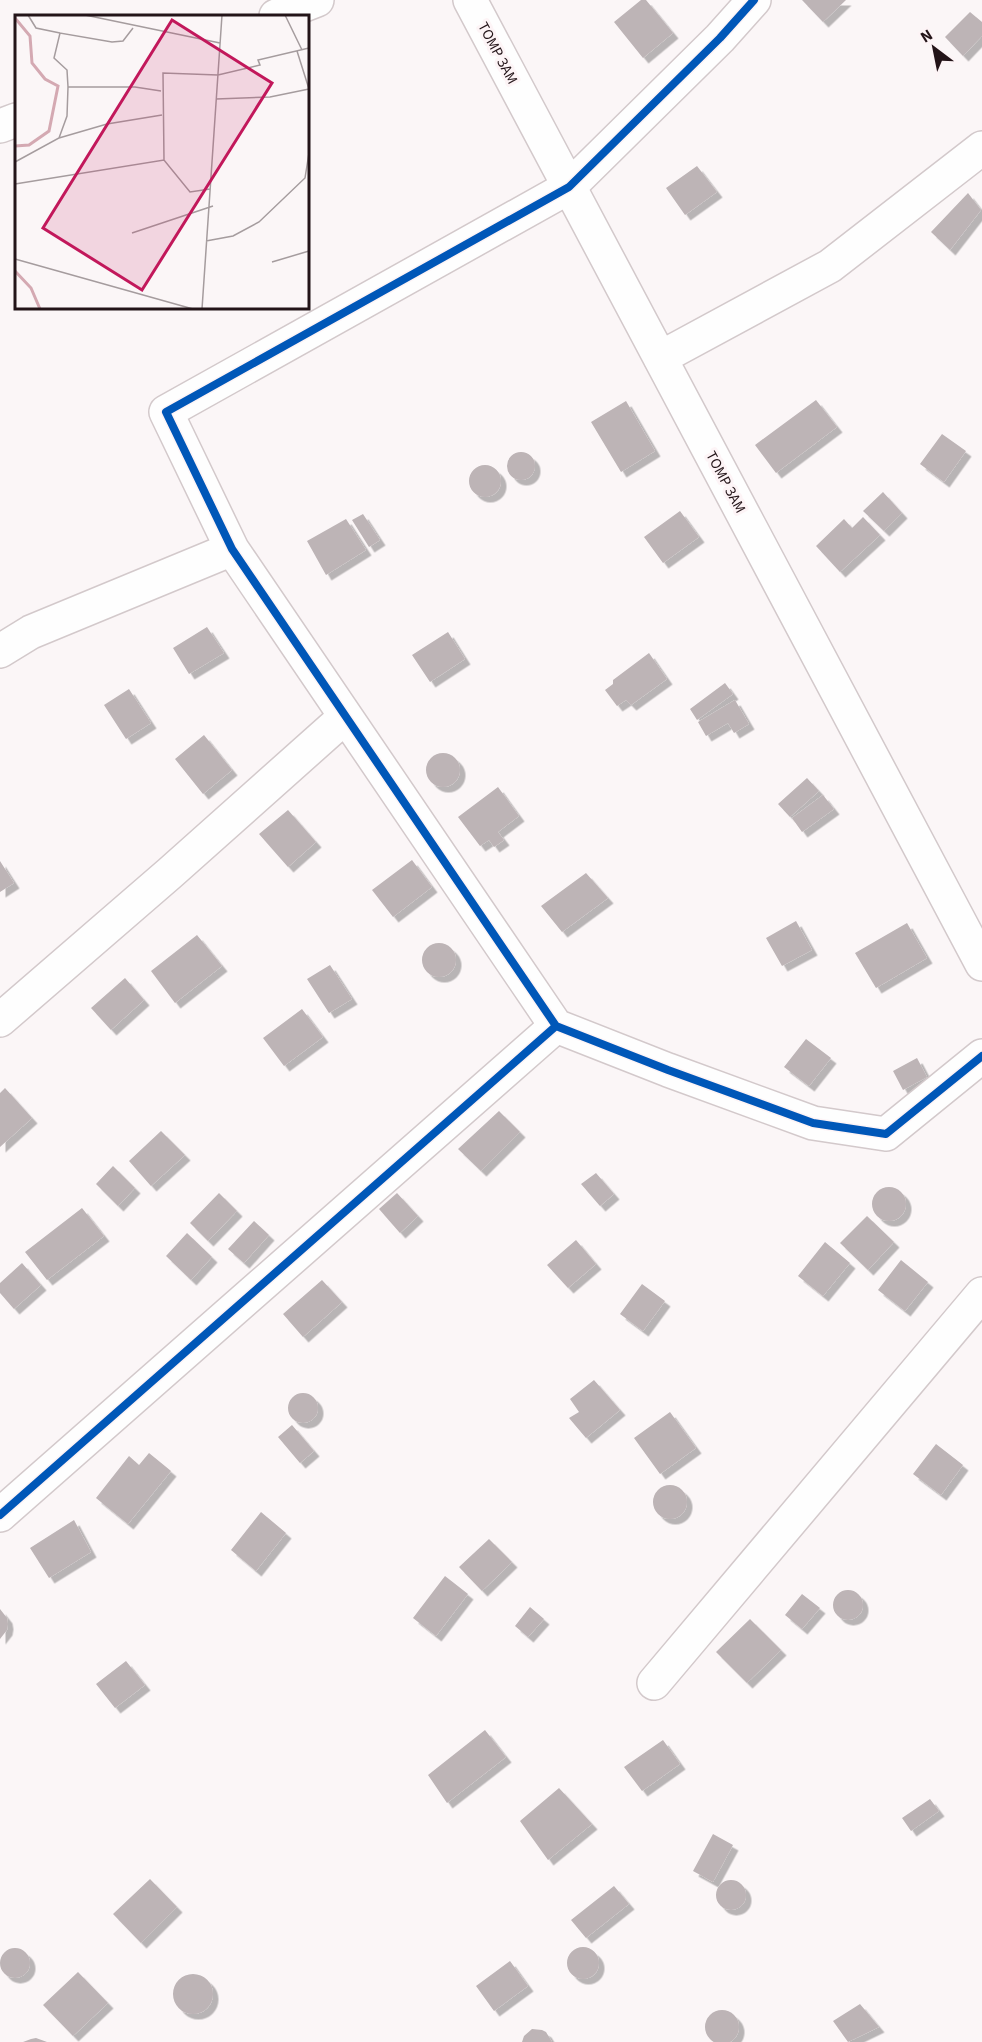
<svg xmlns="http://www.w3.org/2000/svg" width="982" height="2042" font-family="'Source Sans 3',sans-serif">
<defs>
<filter id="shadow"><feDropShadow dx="5.5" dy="5.5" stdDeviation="0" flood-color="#0004"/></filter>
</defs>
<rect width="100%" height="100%" fill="#fbf6f7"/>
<path fill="#bdb4b6" filter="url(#shadow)" d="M641 0H646L673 33 643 58 614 22Z
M802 0H846L823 22Z
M970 12 982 22V36L963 56 945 37Z
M697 166 717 192 685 215 666 188Z
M968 193 981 210 950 250 931 232Z
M816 400 837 427 776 473 755 445Z
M626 401 655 451 621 472 591 422Z
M942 434 966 451 944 482 920 464Z
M507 466a14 14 0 1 1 28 0a14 14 0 1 1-28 0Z
M469 481a16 16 0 1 1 32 0a16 16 0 1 1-32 0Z
M883 492 902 513 884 531 863 511Z
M680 511 699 537 663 563 644 537Z
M363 514 380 540 369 547 352 520Z
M863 517 880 535 840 572 816 546 844 519 852 528Z
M346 519 366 550 326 575 307 541Z
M207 627 224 653 189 674 173 648Z
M448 632 465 659 430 682 412 655Z
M649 653 667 679 631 705 626 700 617 706 605 690 613 684V680Z
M725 683 733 694 697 720 690 709Z
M129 689 151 723 126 739 104 705Z
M735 700 749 724 734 733 728 723 706 736 698 722Z
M204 735 232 770 203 794 175 759Z
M426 770a17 17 0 1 1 34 0a17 17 0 1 1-34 0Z
M807 778 819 791 790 817 778 804Z
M498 787 519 816 498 832 504 840 494 847 489 840 480 846 458 817Z
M823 795 834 809 802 832 792 818Z
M288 810 316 842 288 867 259 834Z
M412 860 432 887 393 917 372 890Z
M0 861 14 883 0 892Z
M586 873 608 898 562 932 541 906Z
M796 921 812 950 782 966 766 938Z
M907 923 927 958 876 988 855 953Z
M197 935 222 966 175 1003 151 971Z
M422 960a17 17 0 1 1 34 0a17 17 0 1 1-34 0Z
M330 965 352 999 329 1013 307 979Z
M125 978 144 1000 111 1030 91 1008Z
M302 1009 323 1037 284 1066 263 1038Z
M806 1039 831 1058 809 1086 784 1067Z
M917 1058 927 1077 903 1090 893 1071Z
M5 1088 32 1118 0 1147V1093Z
M499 1111 520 1132 481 1171 458 1149Z
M161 1131 185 1155 151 1186 129 1161Z
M113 1166 135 1188 118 1206 96 1184Z
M596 1173 614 1194 600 1206 581 1184Z
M872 1204a17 17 0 1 1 34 0a17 17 0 1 1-34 0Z
M219 1193 237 1211 208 1241 190 1223Z
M397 1193 418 1216 400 1233 379 1209Z
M82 1208 104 1236 47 1280 25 1252Z
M867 1216 894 1242 868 1270 840 1243Z
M254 1221 269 1235 244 1263 228 1249Z
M187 1233 212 1257 191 1280 166 1256Z
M576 1240 596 1264 568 1288 547 1265Z
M825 1242 850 1263 823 1296 798 1276Z
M901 1260 928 1282 905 1311 878 1290Z
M22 1263 41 1285 14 1309 0 1293V1283Z
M322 1280 342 1302 303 1337 283 1314Z
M642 1284 665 1301 643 1331 620 1314Z
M594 1380 620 1410 586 1438 569 1418 579 1412 570 1399Z
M288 1408a15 15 0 1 1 30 0a15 15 0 1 1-30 0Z
M670 1412 696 1448 660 1474 634 1438Z
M292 1425 314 1451 300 1463 278 1437Z
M936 1444 963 1465 941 1495 913 1474Z
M149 1453 171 1471 128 1524 96 1498 129 1456 139 1465Z
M653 1502a17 17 0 1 1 34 0a17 17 0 1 1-34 0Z
M261 1512 286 1533 256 1571 231 1550Z
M74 1520 91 1552 49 1578 30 1548Z
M489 1539 512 1562 482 1591 459 1567Z
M445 1576 468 1594 436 1636 413 1618Z
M833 1605a15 15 0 1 1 30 0a15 15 0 1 1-30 0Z
M802 1594 820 1608 802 1629 785 1615Z
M530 1607 544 1619 528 1637 515 1626Z
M0 1609 7 1618 8 1624 7 1630 0 1639Z
M750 1619 781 1650 747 1683 716 1652Z
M126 1661 145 1685 115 1708 96 1684Z
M485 1730 506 1757 447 1803 428 1775Z
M663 1740 680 1764 642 1791 624 1767Z
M559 1788 592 1824 548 1860 520 1821Z
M930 1799 939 1811 911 1831 902 1818Z
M713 1834 733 1845 713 1882 693 1871Z
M150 1879 177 1907 141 1943 113 1914Z
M716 1895a15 15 0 1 1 30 0a15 15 0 1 1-30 0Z
M614 1886 629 1904 586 1938 571 1920Z
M567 1963a16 16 0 1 1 32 0a16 16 0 1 1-32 0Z
M0 1963a15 15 0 1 1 30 0a15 15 0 1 1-30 0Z
M510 1961 528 1986 494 2011 476 1986Z
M78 1972 108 2003 73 2036 43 2005Z
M173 1994a20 20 0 1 1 40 0a20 20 0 1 1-40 0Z
M860 2004 879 2027 848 2042 833 2021Z
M705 2027a17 17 0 1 1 34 0a17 17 0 1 1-34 0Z
M532 2029 542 2030 546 2032 552 2042H522L524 2036Z
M36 2038 47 2042H23L31 2039Z"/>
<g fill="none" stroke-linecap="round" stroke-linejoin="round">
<g stroke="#d3c9cb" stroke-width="36">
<path id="minor" d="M470 0 982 964
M276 16 317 0
M0 126 16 120
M660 358 830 266 982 148
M0 651 31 632 232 549
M0 1020 170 873 345 717
M556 1026 232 549 166 412 569 187 720 38 754 0
M0 1515 556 1026 668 1070 813 1123 886 1134 982 1056
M654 1683 982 1294"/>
</g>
<use href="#minor" stroke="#fefefe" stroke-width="33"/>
<g stroke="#fdf4f6" stroke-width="11">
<path id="cycleway" d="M556 1026 232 549 166 412 569 187 720 38 754 0
M0 1515 556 1026 668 1070 813 1123 886 1134 982 1056"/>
</g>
<use href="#cycleway" stroke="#0057b8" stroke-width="8"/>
</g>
<g text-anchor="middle" stroke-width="6" stroke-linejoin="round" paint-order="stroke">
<g font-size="15" fill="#231418" stroke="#fdf4f6">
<text transform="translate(498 53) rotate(62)" y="5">ТОМР ЗАМ</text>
<text transform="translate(726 482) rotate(62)" y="5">ТОМР ЗАМ</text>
</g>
</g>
<g transform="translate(15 15)">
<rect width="294" height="294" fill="#fbf6f7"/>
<path fill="none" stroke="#d4a9b2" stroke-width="3" d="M0 3 15 21 17 48 30 64 43 71 34 116 14 130 0 131M0 256 16 273 25 294"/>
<path fill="none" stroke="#a59c9e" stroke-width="1.5" d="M13 0 21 13 45 18M70 0 205 28M270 0 287 35M282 36 294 74M53 72H120L146 76M201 84 255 82 294 74M44 123 92 109 147 100M149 145 148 58 203 60 245 50 243 45 294 33M0 147 44 123 52 101 53 72 52 55 39 43 45 18 97 27 108 26 118 13M0 169 149 145 175 177 195 174M117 218 198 191M191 226 218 221 244 207 290 163 294 138M0 244 178 294M257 247 294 236M187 294 207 0"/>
<path fill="#c2185b" fill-opacity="0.15" stroke="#c2185b" stroke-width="3" d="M157 5 257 68 127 275 28 213Z"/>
<rect width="294" height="294" fill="none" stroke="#231418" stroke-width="3"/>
</g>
<g transform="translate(934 48) rotate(328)" stroke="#fdf4f6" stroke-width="4.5" paint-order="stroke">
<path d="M0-4.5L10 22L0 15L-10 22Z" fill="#231418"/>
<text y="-9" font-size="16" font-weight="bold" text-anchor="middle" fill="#231418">N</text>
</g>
</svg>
